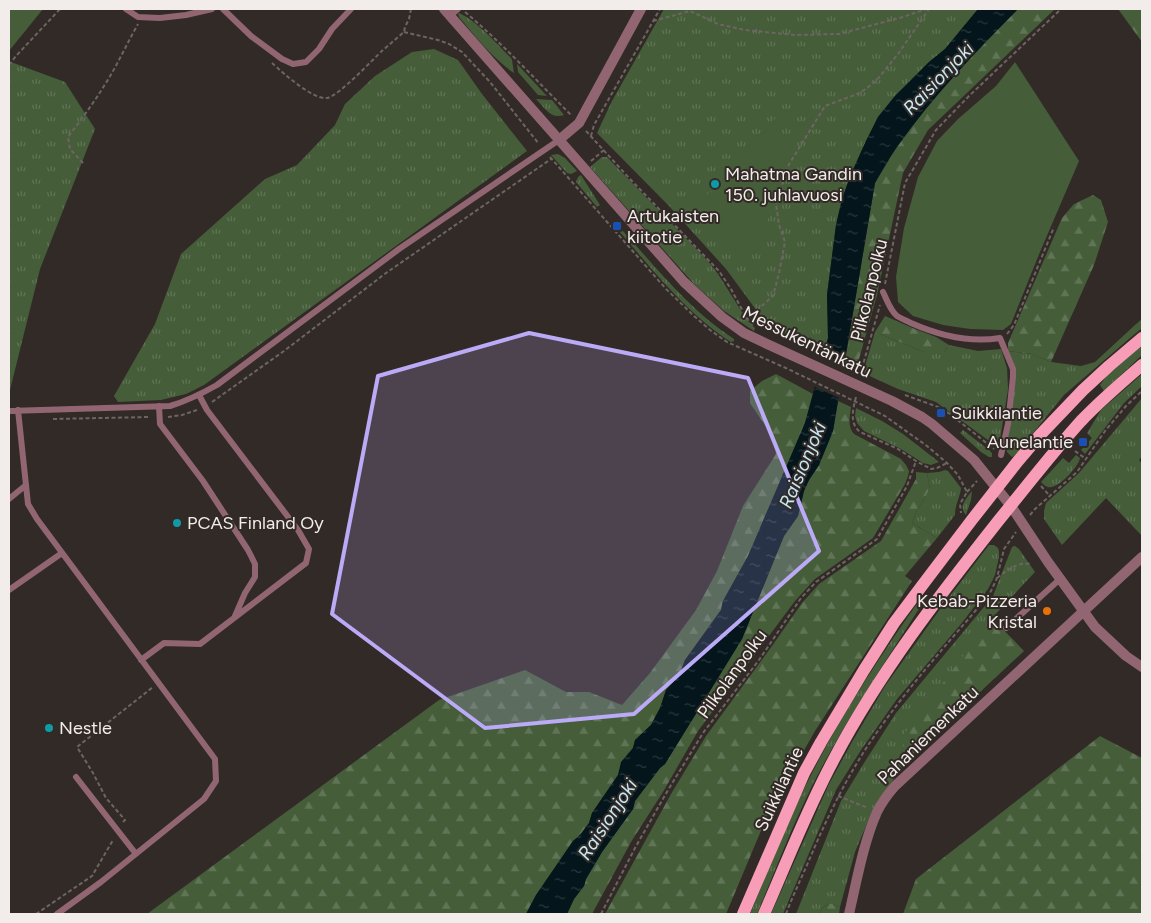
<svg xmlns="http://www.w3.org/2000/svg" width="1151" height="923" font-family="Figtree,sans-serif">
<defs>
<pattern id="grass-tufts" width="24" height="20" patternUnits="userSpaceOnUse" patternTransform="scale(1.25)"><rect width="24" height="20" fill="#455d39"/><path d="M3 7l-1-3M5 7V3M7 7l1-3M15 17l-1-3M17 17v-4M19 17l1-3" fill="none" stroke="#607456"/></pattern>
<pattern id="forest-firs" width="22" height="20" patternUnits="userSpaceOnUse" patternTransform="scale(1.25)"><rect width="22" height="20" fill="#455d39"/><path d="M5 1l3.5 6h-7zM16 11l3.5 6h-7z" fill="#607456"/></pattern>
<pattern id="water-ripples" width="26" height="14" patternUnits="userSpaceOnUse" patternTransform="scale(1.25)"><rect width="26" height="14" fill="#04161c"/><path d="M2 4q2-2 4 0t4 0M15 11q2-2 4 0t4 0" fill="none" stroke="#29383d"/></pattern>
</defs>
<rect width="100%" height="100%" fill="#322a26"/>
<path fill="url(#grass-tufts)" d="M664 9H978L945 49 929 62 895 96 878 117 866 141 851 174 842 199 836 225 827 295 828 338 824 351 768 326 726 269 669 206 597 133 612 101Z
M459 13C477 21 497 44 511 58L512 60 514 73C492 58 475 36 459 17L458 14Z
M434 49 458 60 482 94 527 151 204 385 186 394 161 400 118 402 114 396 155 324 181 254 265 179 297 165 335 125 345 104 375 76 412 52Z
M11 62 65 82 95 129 40 269 9 394V65Z
M517 64 547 96 538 95 518 72Z
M536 99 552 100 564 115C551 120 544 107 536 99Z
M558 154 565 158 577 171 571 174 567 173 551 155Z
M602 157H607L708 261 718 274 747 320 755 328 754 331 724 311 694 284 590 167Z
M581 175 600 205 597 207 576 182 578 177Z
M621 229C657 268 689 310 734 339V341L731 342C687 314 653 270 619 231Z
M1142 319V328L1130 338 1064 395 1016 454 1012 457 1007 452 1005 444 1013 396 1008 351 1032 354 1051 362 1081 366 1095 362 1135 325Z
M875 332 924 352H944L949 345 978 351 1001 349 1007 368 1008 389 999 446 992 443 936 402 898 389 863 373Z
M1142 346V355L1104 391 1100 385 1108 374Z
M1142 374V386L1124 403 1085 454 1081 450 1092 438 1087 433 1101 410Z
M1142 398V456L1139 460 1142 464V536L1106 498 1062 545 1044 519V511L1046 503 1079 473Z
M856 408 882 421 903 434 939 462 931 465 923 463 901 449 864 431 857 423 855 416Z
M963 430 989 450 992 453V457H989L981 452 960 433Z
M1076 455 1080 458C1079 466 1058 490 1048 487 1046 487 1042 483 1041 482L1063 458 1069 463Z
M945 470 948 471 961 488C960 498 955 504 955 515L937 538 912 523 917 510 930 489 927 473 939 472Z
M972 491 971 500 966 515C958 506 966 499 972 491Z
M989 545H994L998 548 999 551V557L995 575 988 589 961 624 897 699 861 750 836 790 783 914H771L829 784 852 742 885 686 943 605Z
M1015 546 1019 549 1035 572 992 618 902 750 905 762 872 812 855 852 840 907 830 903 822 908 820 914H796L841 801 864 763 896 713 993 596 1012 547Z
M921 598 924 601C886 661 845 721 813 784 792 826 775 871 757 914H750C769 869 787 822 809 779 841 715 880 656 921 598Z"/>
<path fill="url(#forest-firs)" d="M1018 9H1055L928 130 903 173 877 295 856 370 844 366 875 183 896 148 933 99 972 55Z
M1118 9H1142V42Z
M1093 195 1101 200 1108 222 1094 265 1051 362 1032 354 1008 351V343L1062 218 1074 204Z
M885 316 915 329 936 337 949 345 944 352H924L875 332Z
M776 374 813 394 805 423 748 556 723 601 721 610 685 660 679 676 666 690 660 708 651 725 635 740 633 748 622 762 618 775 592 813 589 823 580 835 573 841 536 895 526 914H147L439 700 525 670 566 692H589L622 705 650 673 696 610 717 571 743 506 776 454 771 434 750 403V391L762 381Z
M838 401 851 407C850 417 847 426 854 434L901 459 906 465 909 471 908 476 905 484 873 538 815 579 795 601 698 731 663 792 631 842 592 914H567L574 899 584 886 586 879 602 852 633 809 635 801 660 768 665 764 742 639 784 536 798 516 804 491 809 480 819 465 833 431Z
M916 472 927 473 930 489 917 510 912 523 937 538 905 576 912 581 815 731 768 814 726 914H605L671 794 706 736 772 646 802 603 819 584 881 541 916 479Z
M992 618 1024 651 905 762 902 750 905 733Z
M1100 736 1142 758V914H903L916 879Z
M830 903 840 907 839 914H820L822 908Z"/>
<path fill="#455d39" d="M9 9H43L9 51Z
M1015 62 1079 161 1040 252 1011 324 1003 330 970 329 943 325 913 316 898 302 896 277 904 228 918 177 937 141 958 119 996 86Z
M786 110 788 116 780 131 802 150 783 168 769 189 768 220 764 243 755 253 746 246 736 249 700 226 675 206 699 200 712 191 726 163 767 130 771 122Z"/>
<path fill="url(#water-ripples)" d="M978 9H1018C975 53 932 97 897 147 889 158 882 171 875 183L833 431 819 465 809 480 804 491 798 516 784 536 742 639 665 764 660 768 635 801 633 809 602 852 586 879 584 886 574 899 567 914H526L536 895 573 841 580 835 589 823 592 813 618 775 621 762 633 748 635 740 651 725 660 708 666 690 679 676 685 660 721 610 723 601 748 556 805 423 828 338 827 295 836 225 842 199 851 174 866 141 878 117 895 96 929 62 945 49Z"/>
<path fill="#322a26" d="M821 353 847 365 841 399 813 386Z"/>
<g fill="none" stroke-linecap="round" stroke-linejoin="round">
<path stroke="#6d6562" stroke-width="2" stroke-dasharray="4 2.5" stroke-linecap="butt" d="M465 12C503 44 536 80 571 115
M653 21 690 11 718 24 745 30 795 35 839 34 903 17 926 9
M404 32 438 40 449 44 462 52 490 82 539 144
M272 63C283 73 313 100 327 98 339 96 373 59 383 50 390 44 397 38 404 32L405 27 409 19 411 9
M9 65 16 56 60 9
M586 131 630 179 719 271 731 289 747 319 753 325
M591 136 594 125 660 9
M550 157 666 289 694 316 710 330 727 342 788 369 885 416 927 446 947 463 958 475 967 492 960 504 961 513
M591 161 604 150
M83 163 70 149 68 137C80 121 93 104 104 86 117 66 126 45 138 24
M885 284 905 183 936 130 969 96 1061 9
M747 319 773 296 779 273 785 242 779 225 776 204 788 166 825 106 860 93 876 81 898 54 929 9
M1007 334 1014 325 1054 227
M860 375 880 305
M905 395 938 407 950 414 994 449
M856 397C853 409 849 423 860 432L898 449 916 461 931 469 937 468 947 463
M212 402 284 351 386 273 551 159
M168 417 182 415 197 410
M53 419 150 417
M1075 451 1086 459
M1041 486 1049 495
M967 492 977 481
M1030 515 1035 509 1077 472 1105 431 1126 406 1142 391
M997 578C1009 569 1016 562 1032 564
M838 796 868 808
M123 822 125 820 106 798 93 773 77 747 153 687
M36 914 92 876 113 840
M601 914 635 848 668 790 703 733 759 660 801 598 816 582 877 539 907 486 916 461
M786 914C793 895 802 877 810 858 829 813 851 768 880 728 911 684 948 643 983 602L991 591 997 578 1004 549 1016 532"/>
<path stroke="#916672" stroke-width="6" d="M126 9 138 17 160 18 186 15 212 9
M223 9 251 36 282 59 293 64 306 62 319 49 332 29 351 9
M450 16 458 9
M883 292C887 300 890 310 897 316 902 319 907 321 911 323 938 335 970 343 1000 338L1013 369V377L1008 424 1001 455
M159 406 160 424 203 481 248 550 255 564V577L245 593 235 616
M18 410 28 504 37 519 215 759 216 781 204 799 101 882 57 914
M9 411 170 406C187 401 201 394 217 385L399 249 559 140
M9 499 26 485
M9 590 62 553
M1006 628 1060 579
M141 660 164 643 200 644 306 563 309 549 298 530 207 410 199 395
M76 777 136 854"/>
<path stroke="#916672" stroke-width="10" d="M559 140 579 123 641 9
M1011 506 1048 562 1095 627 1126 656 1142 667
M849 914C857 880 863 844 877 812 882 802 888 794 895 786L1142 557"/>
<path stroke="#916672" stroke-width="10" d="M444 9 684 282 722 317 744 333 767 344 892 401 922 417 932 424 974 460 1011 506"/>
<path stroke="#f79db8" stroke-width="12" d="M743 914 804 773 821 742 864 670 894 623 921 587 971 521 1018 461 1040 435 1083 390 1109 366 1142 338
M764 914C787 862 807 809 834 759 879 673 939 596 999 520 1026 487 1052 453 1081 421 1100 401 1121 383 1142 365"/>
</g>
<path fill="#bbaaf6" fill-opacity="0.2" stroke="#bbaaf6" stroke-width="4" stroke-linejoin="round" d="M529 333 748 378 819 551 634 714 485 728 332 614 378 376Z"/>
<g fill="#0f9aa8" stroke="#322a26" stroke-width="2">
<circle cx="715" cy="184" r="5"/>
<circle cx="177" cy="523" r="5"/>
<circle cx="49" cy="728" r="5"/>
</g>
<g fill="#1a4fb4" stroke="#322a26" stroke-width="2">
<rect x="612" y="221" width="10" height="10" rx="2.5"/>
<rect x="936" y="408" width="10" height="10" rx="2.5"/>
<rect x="1078" y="437" width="10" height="10" rx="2.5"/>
</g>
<circle fill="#e8710a" stroke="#322a26" stroke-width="2" cx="1047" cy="611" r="5"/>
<g text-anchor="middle" stroke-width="4" stroke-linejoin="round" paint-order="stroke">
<g font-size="18" fill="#f2ecea" stroke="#322a26" text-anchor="start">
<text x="725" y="180">Mahatma Gandin<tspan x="725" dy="21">150. juhlavuosi</tspan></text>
<text x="627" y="222">Artukaisten<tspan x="627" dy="21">kiitotie</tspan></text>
<text x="951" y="419">Suikkilantie</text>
<text x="1073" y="448" text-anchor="end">Aunelantie</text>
<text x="187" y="529">PCAS Finland Oy</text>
<text x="1037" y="607" text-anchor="end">Kebab-Pizzeria<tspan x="1037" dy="21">Kristal</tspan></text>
<text x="59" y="734">Nestle</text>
</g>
<g font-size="18" fill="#f2ecea" stroke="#322a26">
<text transform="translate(869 290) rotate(-76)" y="6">Pilkolanpolku</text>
<text transform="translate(807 342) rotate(26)" y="6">Messukentänkatu</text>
<text transform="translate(732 674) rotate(-54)" y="6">Pilkolanpolku</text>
<text transform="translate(928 735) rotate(-44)" y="6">Pahaniemenkatu</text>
<text transform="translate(779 789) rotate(-65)" y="6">Suikkilantie</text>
</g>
<g font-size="19" font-style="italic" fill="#c6e8f5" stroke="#322a26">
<text transform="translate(938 78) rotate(-46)" y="7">Raisionjoki</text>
<text transform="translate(802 465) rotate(-67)" y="7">Raisionjoki</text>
<text transform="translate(607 819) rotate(-57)" y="7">Raisionjoki</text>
</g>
</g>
<rect width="1151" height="923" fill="none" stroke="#f2ecea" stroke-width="20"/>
</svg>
